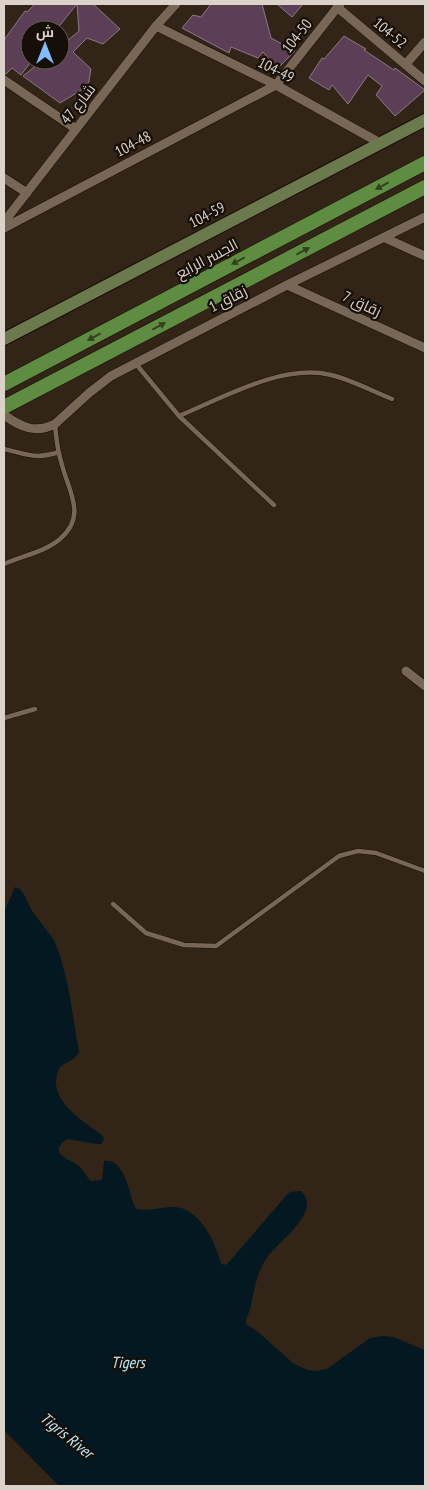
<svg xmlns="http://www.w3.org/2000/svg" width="429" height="1490" font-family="'PT Sans Narrow',Cairo,sans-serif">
<rect width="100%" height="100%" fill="#322416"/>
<path fill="#031821" d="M15 887 20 889 25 896 32 911 54 940 60 955 68 986 79 1052C74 1062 62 1062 59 1069 45 1099 83 1121 102 1135L104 1139 101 1144H97L67 1139C46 1154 70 1159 79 1166 84 1170 86 1177 91 1181L101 1180 102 1179 104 1161C126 1157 129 1197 136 1209 152 1212 160 1206 174 1207 200 1208 215 1242 221 1263L224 1265 227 1264 235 1255 285 1197 290 1192 301 1191C323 1213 276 1242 266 1259 256 1274 254 1292 250 1310 248 1315 245 1319 246 1324L258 1332 294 1364 308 1370 317 1371 327 1369 370 1338 383 1336 393 1337 425 1350V1486H59L4 1430V912Z"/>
<path fill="#5c3e56" stroke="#8c7988" d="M35 4H77L56 30H30V63L21 75 12 68 6 74H4V40L25 11 27 12Z
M77 4H93L120 29 103 44 87 38 73 52 91 69 88 86 60 103 23 76 43 60H60V47L79 31Z
M211 4H262L271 38 295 51 277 69 263 52 258 58 231 47 229 53 182 28 193 15 201 17Z
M277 4H303L292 17Z
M344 36 366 49 364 50 394 70 395 68 425 90 395 116 376 95 382 86 368 75 348 104 332 85 329 90 309 78 322 58 324 59Z"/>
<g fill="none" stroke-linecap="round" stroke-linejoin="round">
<g stroke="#1a0d02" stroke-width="5.5">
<path id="lane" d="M136 364 179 416C222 398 283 363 331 375 352 380 372 391 392 399
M179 416 274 505
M4 449C27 454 34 460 59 452
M4 564C21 556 45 552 60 539 87 516 69 492 62 465 58 452 56 438 55 424
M4 718 35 709
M113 904 146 933 184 945 216 946 339 856 358 851 376 853 425 871"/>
</g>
<g stroke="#1a0d02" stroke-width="10">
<path id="street" d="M337 7 425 81
M156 26 276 85 380 143
M406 64 425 42
M4 80 76 129
M4 178 27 193
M4 222 156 26 176 4
M4 228 276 85 340 4
M385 238 425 256
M287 285 425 348
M4 415C21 427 35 434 55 424L89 393 111 376 287 285 425 217
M406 671 425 686"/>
</g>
<g stroke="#1a0d02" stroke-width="14">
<path id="secondary" d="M4 339 425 120"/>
</g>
<g stroke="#1a0d02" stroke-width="15">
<path id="primary" d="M4 384 425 163
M4 407 425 187"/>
</g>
<use href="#lane" stroke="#786757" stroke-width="4.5"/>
<use href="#street" stroke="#786757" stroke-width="9"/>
<use href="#secondary" stroke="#6b7a4c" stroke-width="12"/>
<use href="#primary" stroke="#5e8d42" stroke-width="14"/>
</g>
<defs><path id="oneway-solid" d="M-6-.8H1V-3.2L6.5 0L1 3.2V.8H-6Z" transform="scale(1.25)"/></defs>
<g fill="#32411f">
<use href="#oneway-solid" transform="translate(382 186) rotate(152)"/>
<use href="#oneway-solid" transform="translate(303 251) rotate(-28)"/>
<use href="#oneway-solid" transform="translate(238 261) rotate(152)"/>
<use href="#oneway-solid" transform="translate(159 326) rotate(-28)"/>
<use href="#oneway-solid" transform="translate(94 337) rotate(152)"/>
</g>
<g text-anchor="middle" stroke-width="4.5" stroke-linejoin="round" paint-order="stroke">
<g font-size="15" fill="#dbd2c9" stroke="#150f08">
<text transform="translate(390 33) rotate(40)" y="5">104-52</text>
<text transform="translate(297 36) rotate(-52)" y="5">104-50</text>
<text transform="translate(276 70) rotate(27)" y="5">104-49</text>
<text transform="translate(78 104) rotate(-52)" y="5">شارع 47</text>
<text transform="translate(133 144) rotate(-28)" y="5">104-48</text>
<text transform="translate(207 215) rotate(-28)" y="5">104-59</text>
<text transform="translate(207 259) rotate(-28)" y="5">الجسر الرابع</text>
<text transform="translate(228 299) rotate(-27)" y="5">زقاق 1</text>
<text transform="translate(362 304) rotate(25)" y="5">زقاق 7</text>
</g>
<g font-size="16" font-style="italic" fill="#bbe5f9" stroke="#150f08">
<text x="128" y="1368">Tigers</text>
<text transform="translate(67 1435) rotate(39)" y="6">Tigris River</text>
</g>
</g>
<rect width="429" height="1490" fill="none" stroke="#dbd2c9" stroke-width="10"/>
<g transform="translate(45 45)"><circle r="24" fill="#150f08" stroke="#645d55"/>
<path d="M0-4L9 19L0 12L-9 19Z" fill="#83bcfb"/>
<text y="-8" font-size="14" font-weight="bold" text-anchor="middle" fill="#dbd2c9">ش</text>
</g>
</svg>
